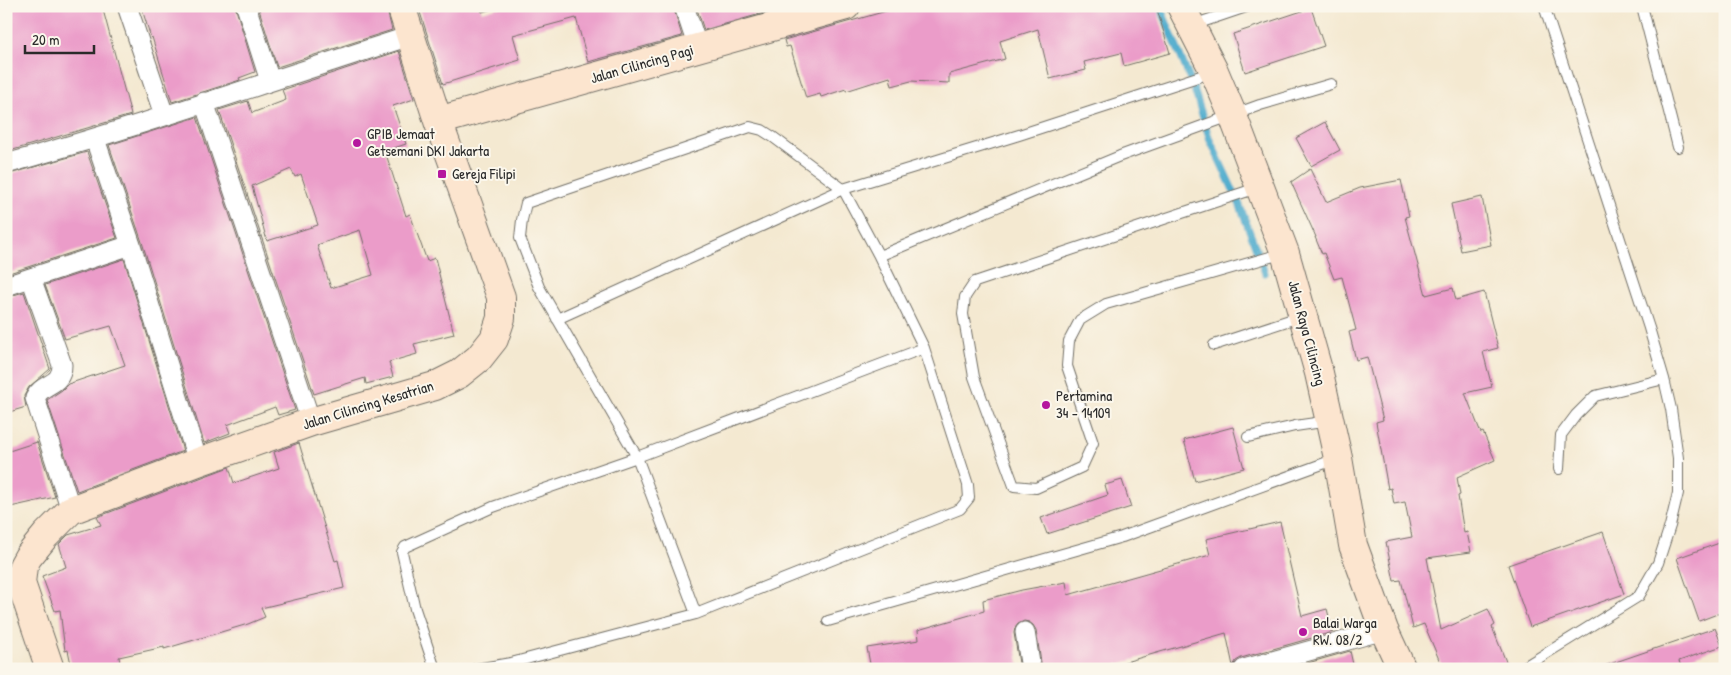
<svg xmlns="http://www.w3.org/2000/svg" width="1731" height="675" font-family="'Patrick Hand',sans-serif">
<rect width="100%" height="100%" fill="#fbf7ec"/>
<filter id="ink" filterUnits="userSpaceOnUse"><feTurbulence type="fractalNoise" baseFrequency=".02" numOctaves="2"/><feDisplacementMap in="SourceGraphic" scale="10" xChannelSelector="R" yChannelSelector="G"/><feConvolveMatrix kernelMatrix="1 2 1 2 8 2 1 2 1" color-interpolation-filters="sRGB"/></filter>
<filter id="wash" filterUnits="userSpaceOnUse"><feTurbulence type="fractalNoise" baseFrequency=".0096" numOctaves="4" result="noise"/><feDisplacementMap in="SourceGraphic" scale="20" xChannelSelector="R" yChannelSelector="G"/><feGaussianBlur stdDeviation="1.12" result="paint"/><feColorMatrix in="noise" values="0 0 0 0 0 0 0 0 0 0 0 0 0 0 0 0 0 1.4 0 .05"/><feComposite in="paint" operator="in"/></filter>
<g filter="url(#wash)">
<rect width="100%" height="100%" fill="#f4e9d1"/>
<g fill="none" stroke-linecap="round" stroke-linejoin="round">
<path stroke="#4faccd" stroke-width="7" d="M1160 6 1194 89 1210 140 1239 203 1265 273"/>
</g>
<g id="blocks">
<path fill="#eb9cc9" fill-rule="evenodd" d="M6 6H102L131 115 6 152Z
M141 6H235L255 72 239 78 240 80 172 102 152 37 151 38Z
M258 6H386L392 30 277 67Z
M418 6H480L482 12 503 6H673L682 36 588 62 576 18 513 35 520 60 443 84Z
M696 6H770L771 11 704 30Z
M904 6H1156L1170 53 1124 66 1121 53 1084 62 1086 70 1050 79 1038 29 1000 41 1005 59 949 74V83L911 81 892 86 890 77 846 91V89L821 97 820 94 806 98 790 46 786 47 784 40Z
M1311 8 1324 46 1245 72 1233 34Z
M399 51 414 99 393 106 406 144 385 151 406 216 410 214 427 261 435 258 454 334 414 344 417 354 389 362 393 377 366 384 365 378 314 394 219 110 248 101 252 113 286 100 282 90ZM291 169 295 177 301 174 318 225 267 241 252 186ZM360 230 373 275 331 288 317 245Z
M197 117 295 410 278 415 275 407 227 425 230 433 204 443 142 242 109 145Z
M1325 122 1340 150 1311 166 1296 138Z
M87 152 117 238 6 274V175Z
M1310 169 1326 202 1360 188 1401 180 1409 216 1405 217 1426 295 1453 288 1456 300 1484 292 1498 348 1483 352 1492 387 1465 393 1481 433 1483 432 1495 460 1457 477 1460 495 1458 496 1464 533 1467 532 1471 552 1427 558 1441 630 1488 609 1495 625 1492 627 1509 669H1443L1424 624 1413 628 1401 580 1394 581 1386 542 1412 537 1405 502 1394 504 1391 488 1388 489 1376 422 1383 420 1367 357 1356 360 1349 332 1356 330 1342 277 1334 279 1324 253 1322 254 1315 237H1316L1291 182Z
M1482 197 1491 245 1461 251 1451 204Z
M124 259 183 451 77 491 47 400 62 390 68 384 125 365 111 326 65 339 45 285Z
M24 292 50 369 29 387 24 396 26 407 6 413V297Z
M1233 427 1244 468 1195 481 1184 440Z
M37 442 55 497 6 508V452Z
M299 443 335 561 338 560 344 588 261 608 265 617 248 624 164 649V647L119 657 121 669H72L68 650 65 651 60 610 55 611 42 576 66 567 59 544 68 535 101 525 97 517 229 467 234 483 279 468 274 452Z
M1122 480 1131 507 1047 534 1041 518 1108 495 1105 485Z
M1280 522 1302 616 1327 609 1333 632 1241 658 1236 661 1233 666 1226 633 1101 669H1042L1036 630 1033 625 1029 622 1024 621 1018 624 1015 628 1014 633 1020 669H871L867 648 919 640 918 630 984 611 983 600 1022 590 1066 582 1068 595 1210 555 1206 539Z
M1603 532 1624 594 1530 627 1508 565Z
M1725 541V611L1699 621 1677 558Z
M1715 628 1722 646 1679 661 1682 669H1605L1604 666Z
M1350 651 1354 669H1287Z"/>
</g>
</g>
<g filter="url(#ink)">
<use href="#blocks" fill-opacity="0" stroke="#716e65" stroke-width="1"/>
<g fill="none" stroke-linecap="round" stroke-linejoin="round">
<g stroke="#716e65" stroke-width="12">
<path id="lane" d="M1642 6 1678 147
M1193 25 1249 6
M1260 187 975 282 965 297 963 314 974 377 1014 486 1036 488 1082 467 1093 443 1067 366 1069 341 1080 320 1106 304 1284 253
M879 256 1120 156 1260 105 1331 84
M557 319 843 189 1019 135 1213 72
M1214 345 1302 316
M1248 437 1295 426 1329 421
M1559 469 1561 435 1576 415 1595 396 1664 379
M828 621 1122 537 1336 459
M435 669 415 609 402 552 405 547 493 507 637 457 924 348
M476 669 511 663 696 614 960 509 969 498 968 485 924 348 879 256 843 189 773 137 762 130 750 127 526 203 522 220 520 238 539 287 637 457 696 614
M1521 669 1639 596 1658 563 1670 526 1678 493V458L1671 409 1664 379 1649 328 1544 6"/>
</g>
<g stroke="#716e65" stroke-width="21">
<path id="street" d="M127 6 164 115
M246 6 270 81
M684 6 698 48
M204 102 311 422
M95 139 131 245 198 462
M6 164C142 126 275 79 410 36
M31 278 62 365C62 387 42 382 35 398L71 510
M6 286 131 245
M1025 632 1031 669
M1244 669 1384 630"/>
</g>
<g stroke="#716e65" stroke-width="30">
<path id="secondary" d="M1181 6 1214 71 1233 116 1285 253 1319 373 1338 458 1353 545 1384 630 1402 669
M438 121 846 6
M50 669 21 583 23 566 28 557 46 535 71 510 198 462 311 422 435 386 459 374 479 358 494 339 501 318V297L438 121 401 6"/>
</g>
<use href="#lane" stroke="#fff" stroke-width="10"/>
<use href="#street" stroke="#fff" stroke-width="19"/>
<use href="#secondary" stroke="#fce5cf" stroke-width="28"/>
</g>
</g>
<g fill="#b5179e" stroke="#fbf7ec" stroke-width="2">
<circle cx="357" cy="143" r="5"/>
<rect x="437" y="169" width="10" height="10" rx="2.5"/>
<circle cx="1046" cy="405" r="5"/>
<circle cx="1303" cy="632" r="5"/>
</g>
<g text-anchor="middle" stroke-width="4" stroke-linejoin="round" paint-order="stroke">
<g font-size="15" fill="#2b2b2b" stroke="#fbf7ec">
<text transform="translate(642 64) rotate(-16)" y="5">Jalan Cilincing Pagi</text>
<text transform="translate(1307 333) rotate(75)" y="5">Jalan Raya Cilincing</text>
<text transform="translate(368 405) rotate(-17)" y="5">Jalan Cilincing Kesatrian</text>
</g>
<g font-size="15" fill="#2b2b2b" stroke="#fbf7ec" text-anchor="start">
<text x="367" y="139">GPIB Jemaat<tspan x="367" dy="17">Getsemani DKI Jakarta</tspan></text>
<text x="452" y="179">Gereja Filipi</text>
<text x="1056" y="401">Pertamina<tspan x="1056" dy="17">34 - 14109</tspan></text>
<text x="1313" y="628">Balai Warga<tspan x="1313" dy="17">RW. 08/2</tspan></text>
</g>
</g>
<rect width="1731" height="675" fill="none" stroke="#fbf7ec" stroke-width="25"/>
<path d="M25 45v8h69v-8" fill="none" stroke="#2b2b2b" stroke-width="2.5"/>
<text x="32" y="45" font-size="15" fill="#2b2b2b" stroke="#fbf7ec" stroke-width="4" paint-order="stroke">20 m</text>
</svg>
